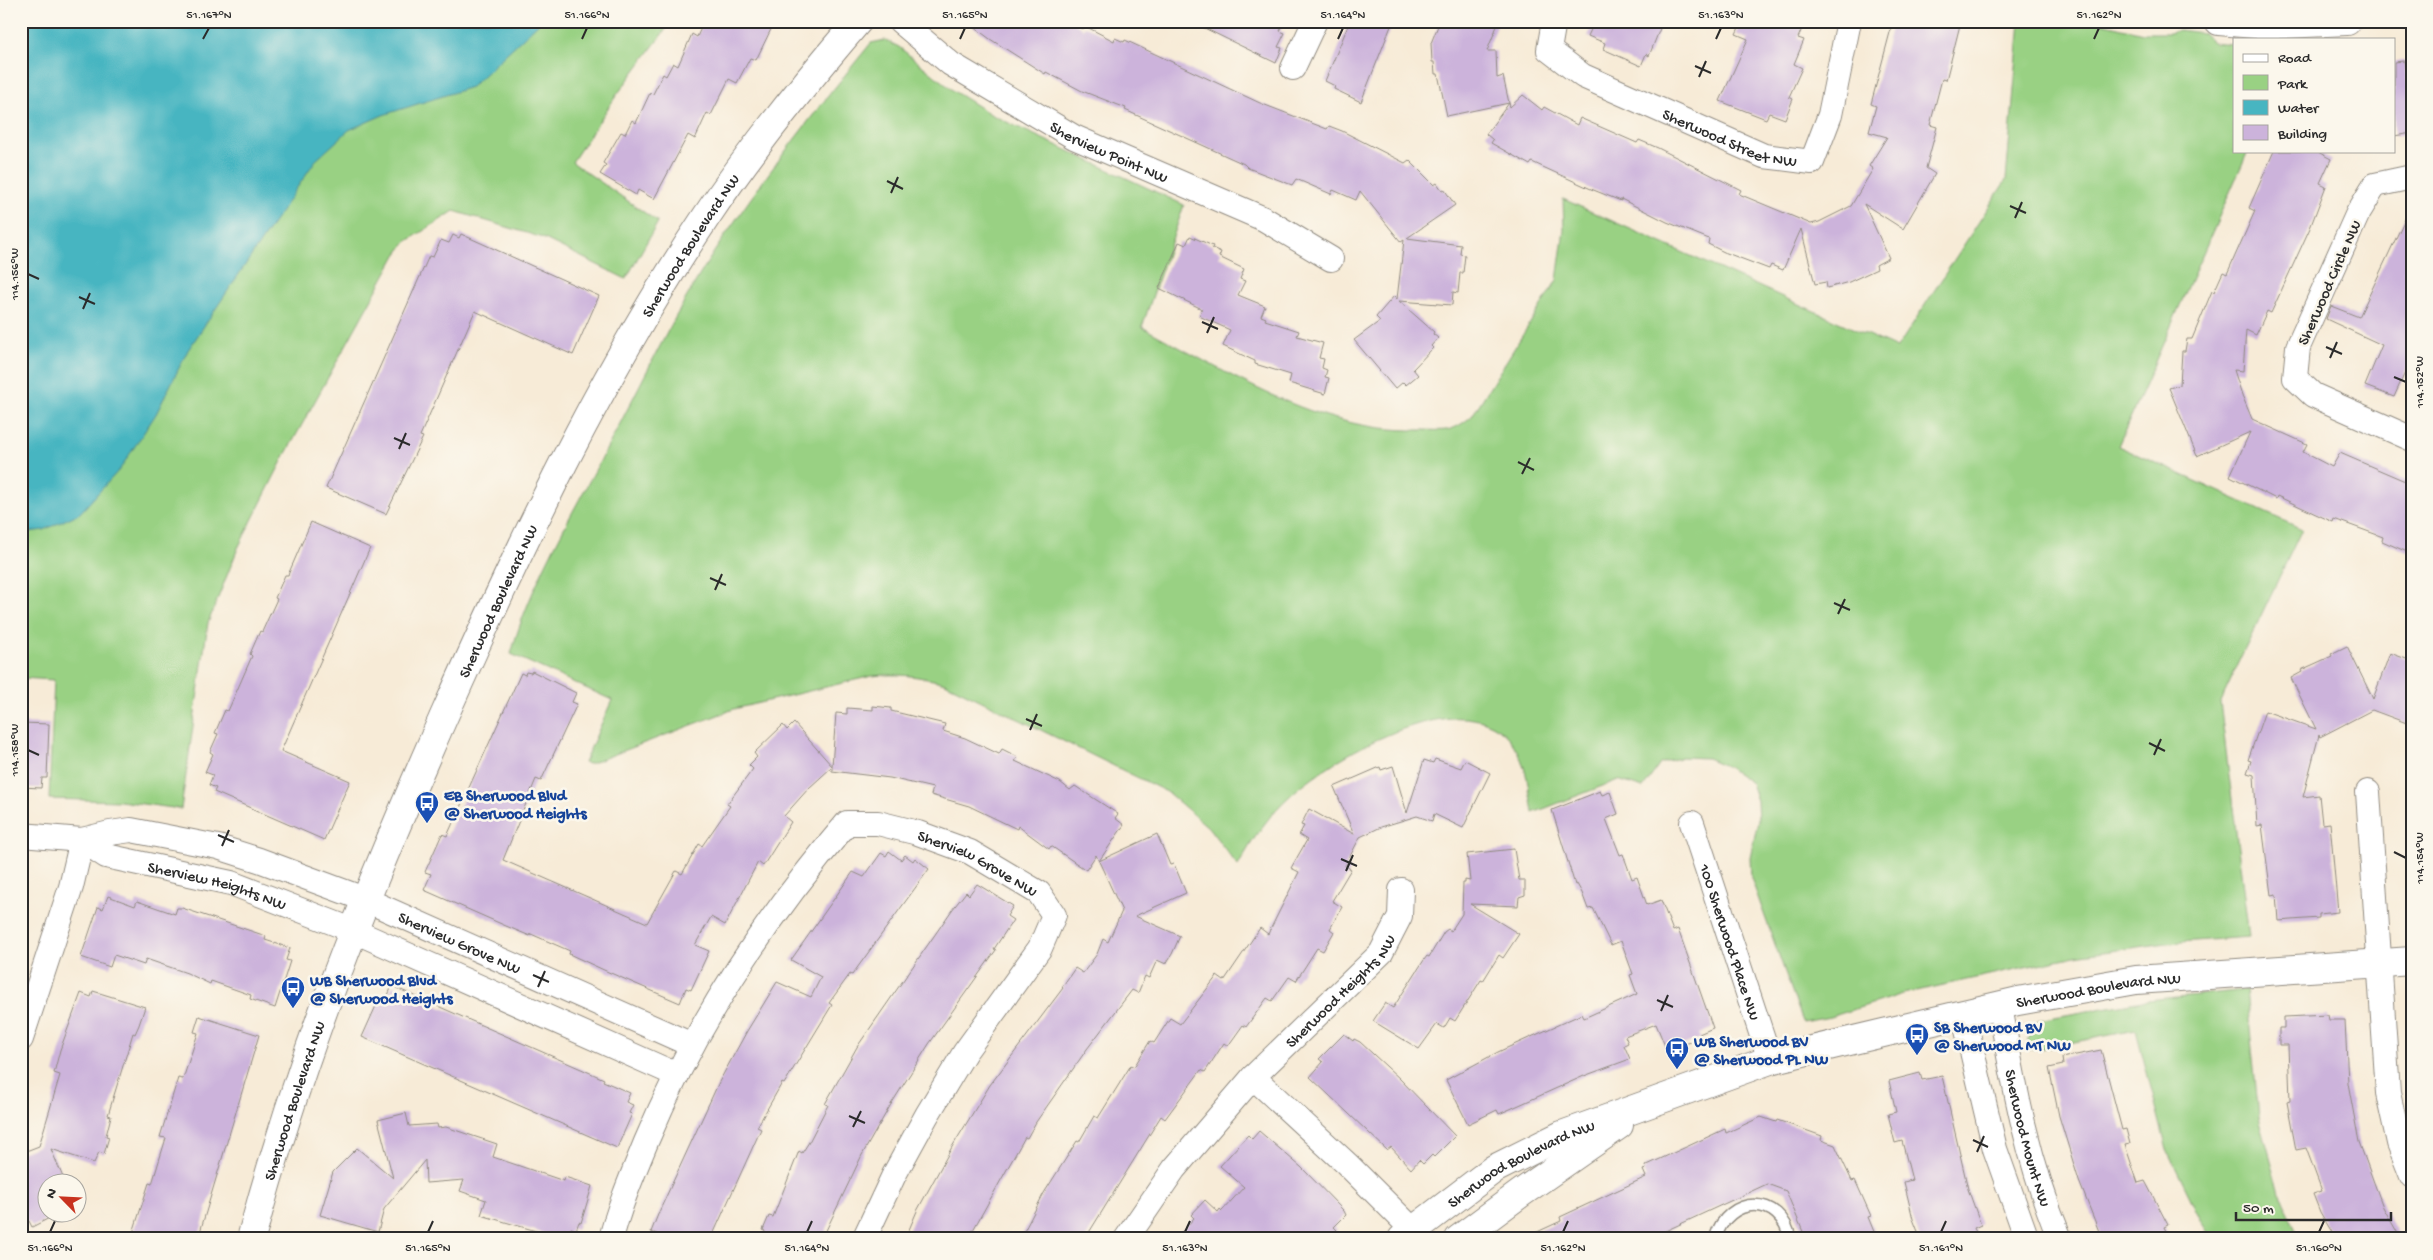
<svg xmlns="http://www.w3.org/2000/svg" width="2433" height="1260" font-family="'Gochi Hand',sans-serif">
<rect width="100%" height="100%" fill="#fbf7ec"/>
<filter id="ink" filterUnits="userSpaceOnUse"><feTurbulence type="fractalNoise" baseFrequency=".02" numOctaves="2"/><feDisplacementMap in="SourceGraphic" scale="10" xChannelSelector="R" yChannelSelector="G"/><feConvolveMatrix kernelMatrix="1 2 1 2 8 2 1 2 1" color-interpolation-filters="sRGB"/></filter>
<filter id="wash" filterUnits="userSpaceOnUse"><feTurbulence type="fractalNoise" baseFrequency=".0096" numOctaves="4" result="noise"/><feDisplacementMap in="SourceGraphic" scale="20" xChannelSelector="R" yChannelSelector="G"/><feGaussianBlur stdDeviation="1.12" result="paint"/><feColorMatrix in="noise" values="0 0 0 0 0 0 0 0 0 0 0 0 0 0 0 0 0 1.4 0 .05"/><feComposite in="paint" operator="in"/></filter>
<g filter="url(#wash)">
<rect width="100%" height="100%" fill="#f7ebd7"/>
<path fill="#99d183" stroke="#627e57" d="M21 21H672L616 96 572 162 658 222 626 279 543 238 454 211 406 242 396 255 284 457 238 548 208 623 181 809 120 801 49 799 54 680 21 678Z
M2020 21H2093L2143 33H2170L2179 30 2203 33 2213 42 2234 44V151H2248L2118 446 2302 529 2220 702 2249 937 2167 943 2075 956 1903 994 1830 1017 1803 1022 1751 878 1750 858 1758 821 1757 801 1751 783 1728 767 1707 758 1682 757 1660 764 1643 788 1618 780 1533 813C1529 789 1527 765 1513 744 1469 677 1335 755 1292 794 1270 813 1252 840 1238 866L1208 827 1167 792 945 683C919 676 898 673 872 676L734 709 589 764 584 763 612 700 511 654C529 586 572 514 605 452 641 385 673 315 714 252 762 179 816 110 871 43L885 40 899 47 955 92 992 115 1184 205 1142 327C1229 373 1317 432 1419 430 1446 430 1450 434 1472 416L1557 280 1564 230 1563 199 1897 348 2006 180Z
M2246 990 2259 1117 2282 1200 2300 1239H2213L2201 1220 2167 1150 2136 1030 2028 1051V1039L2038 1020 2148 1000Z"/>
<path fill="#47b5c1" stroke="#397076" d="M21 21H541L471 87 383 115 349 130 315 161 188 350 156 414 120 469 80 513 44 530 21 533Z"/>
<g id="blocks">
<path fill="#ccb3db" d="M704 21H775L756 60 750 58 737 83 729 79 711 115 707 113 695 139 688 135 654 199 638 190 636 195 600 174 606 165 603 163 621 132 625 134 632 120 636 123 650 93 653 94 663 74 666 76 673 63 678 66 692 34 697 37Z
M966 21H1070L1083 29 1085 26 1114 41 1115 38 1124 42 1125 40 1260 103 1327 129 1329 126 1342 131 1405 163 1409 160 1434 185 1437 183 1442 190 1444 189 1455 205 1407 238 1461 245 1460 254 1465 255 1463 273H1460L1458 293 1453 292 1452 305 1399 301 1434 332 1433 334 1438 338 1431 346 1433 348 1413 369 1418 375 1406 385 1403 382 1395 389 1354 340 1380 321 1376 317 1394 296 1397 299 1404 240 1401 242 1360 191 1356 200 1333 190 1331 194 1296 179 1292 185 1248 168 1244 164 1125 110 1126 108 1082 91 1046 72 1045 74 990 39Z
M1190 21H1285L1280 31 1285 33 1278 47 1282 48 1276 63Z
M1350 21H1393L1361 102 1334 89 1335 86 1325 81Z
M1440 21H1499L1487 51H1496L1497 78 1503 76 1509 103 1447 116 1438 74H1435L1434 62H1432L1431 43Z
M1595 21H1663L1649 56 1646 54 1641 66 1603 49 1605 43 1588 36Z
M1742 21H1805L1798 38 1804 40 1794 64 1802 68 1789 97 1793 99 1785 119 1769 113 1766 119 1720 101 1748 39 1736 34Z
M1893 21H1961L1946 80 1942 79 1930 125 1937 127 1926 168 1935 174 1903 229 1864 204 1889 258 1876 265 1877 269 1849 282 1827 288 1826 282 1815 284 1801 229 1783 270 1771 265 1769 269 1724 252 1708 244 1709 239 1667 222 1621 199V201L1591 189 1532 162 1530 165 1491 143 1493 140 1486 134 1509 103 1510 107 1523 95 1542 110 1544 107 1577 125 1580 118 1637 143 1639 140 1658 148 1741 190 1739 194 1811 224 1819 222 1851 206 1873 169 1869 166 1887 137 1869 132 1876 106 1871 104Z
M2404 61 2412 113V133L2394 136V62Z
M2274 151H2316L2331 159 2320 183 2326 186 2310 228 2271 313 2267 311 2256 335 2246 330 2243 371 2234 370 2242 395 2252 419 2307 444 2303 452 2332 467 2340 453 2412 484V554L2382 541 2383 537 2334 519 2333 522 2277 496 2276 499 2230 476 2250 432 2197 456 2169 388 2180 385 2182 351H2185L2187 339H2192L2212 291 2214 292 2223 272 2227 274 2255 211 2249 208Z
M2412 204V357L2394 397 2365 386 2382 345 2326 319 2331 306 2359 317Z
M461 234 599 296 573 355 475 311 420 436 423 437 386 514 326 488 429 256 433 257 441 240 449 243 453 235 459 238Z
M1190 236 1213 246 1212 248 1221 252 1219 257 1244 269 1240 279 1245 281 1238 295 1265 306 1261 316 1266 318 1265 320 1299 331 1297 336 1323 343 1319 358 1324 359 1322 368 1327 370 1325 377 1329 378 1325 394 1289 383 1291 375 1255 364V361L1223 346 1230 330 1199 316 1202 309 1159 288 1179 242 1186 245Z
M311 522 370 548 281 751 350 781 324 840 214 792 216 788 209 785 213 775 205 772 213 754 210 752 218 734 215 733 225 710 228 711 252 656 250 654 260 631 262 632 277 599 275 598 285 575H288Z
M2347 646 2373 699 2390 653 2412 661V725L2372 710 2320 737 2319 735 2303 797 2319 795 2322 824 2330 823 2338 912 2319 914V918L2278 921 2276 894 2271 895 2262 825 2257 826 2254 775 2247 773 2251 761 2248 760 2265 711 2316 729 2291 678 2302 672 2301 670 2332 656 2331 654Z
M532 671 576 693 572 702 577 704 541 781 536 779 503 860 647 923 676 871 682 874 699 844 702 846 730 806 727 804 753 769 749 765 757 757 754 753 783 725 787 730 794 723 832 766 836 713 847 714V708L873 710V706L891 708V711L945 724 943 731 965 738 999 754 1002 749 1018 757 1015 761 1060 782 1070 790 1075 786 1118 814 1115 818 1124 825 1099 861 1157 834 1170 865 1174 864 1186 893 1135 916 1180 936 1172 954 1166 964 1157 960 1149 978 1145 976 1138 993 1132 990 1087 1049 1036 1122 1027 1138 1025 1137 968 1239H905L917 1211 952 1147 990 1085 1063 988 1062 987 1075 968 1083 973 1097 954 1103 939 1108 942 1122 911 1096 855 1086 870 1051 846 1049 849 1018 826 1017 829 969 806 931 795 933 788 890 778 832 771V767L809 788 784 816 791 822 763 866 758 862 725 925 711 917 695 945 709 951 691 990 686 988 680 1003 606 971 569 954 570 951 531 934 530 936 506 926 424 890 431 874 425 872 442 834 447 836 521 673 525 675 526 672 531 673Z
M22 723 49 724 47 778H42L41 788 21 787Z
M1435 759 1461 768 1465 760 1490 773 1463 828 1434 814 1432 821 1417 816 1381 827 1360 837 1345 866 1351 869 1332 901 1342 907 1330 929 1334 932 1323 951 1317 948 1296 981 1289 977 1272 1001 1267 998 1246 1027 1243 1025 1228 1046 1224 1043 1205 1072 1201 1070 1165 1119 1161 1116 1085 1239H1020L1044 1193 1077 1141 1079 1142 1094 1116 1098 1118 1131 1065 1134 1067 1150 1041 1154 1043 1170 1018 1180 1024 1217 976 1224 981 1260 928 1268 934 1299 872 1291 868 1307 840 1299 835 1304 826 1301 825 1309 809 1354 834 1334 787 1380 767 1381 770 1393 766 1407 813 1424 760 1433 763Z
M1600 791 1602 795 1610 792 1618 814 1606 819 1620 855 1623 854 1632 879 1637 877 1647 905 1661 900 1673 931 1678 929 1713 1028 1699 1034 1701 1038 1667 1051 1656 1024 1625 1036 1628 1043 1624 1045 1630 1059 1584 1076 1499 1114 1497 1110 1468 1124 1446 1080 1498 1052 1582 1014 1584 1018 1637 994 1630 975 1633 974 1621 941 1611 945 1593 908 1588 909 1582 893 1577 884 1575 885 1552 810Z
M1514 849 1519 880H1525V895L1519 897 1518 906 1470 904 1519 934 1503 958 1499 955 1483 981 1481 980 1455 1021 1450 1018 1444 1028 1437 1024 1419 1049 1373 1021 1385 1003 1393 1008 1424 960 1427 956 1429 957 1444 932 1448 929 1451 931 1462 914 1463 883H1465V880L1470 881 1467 854Z
M889 851 901 860 905 855 913 861 915 858 929 869 852 975 850 974 829 1003 832 1005 784 1084 782 1083 757 1127 761 1129 711 1239H655L657 1234 651 1232 659 1212 719 1082 747 1031 777 982 811 997 821 977 791 960 853 872 864 877 881 853 886 856Z
M977 884 1013 906 1007 916 1013 920 994 949 996 950 929 1044 890 1106 862 1155 822 1239H762L765 1231 763 1230 769 1216 773 1217 799 1151 802 1153 809 1142 828 1105 825 1104 857 1047 952 910 966 892 969 895Z
M108 896 135 906 137 901 175 914 177 908H182L266 936 265 940 290 948 286 960 290 961 275 1008 250 999 251 995 211 981 210 984 187 973 146 959 144 965 114 955 110 967 81 957 98 907 103 909Z
M392 986 604 1079 603 1081 630 1093 626 1102 633 1105 629 1113 632 1114 617 1148 362 1037 380 997 386 1000Z
M93 991 145 1007 139 1025 135 1034 133 1033 108 1115 111 1116 106 1136 109 1137 104 1154 99 1152 94 1163 51 1149 65 1182H48V1212H61L32 1227 29 1221 21 1224V1153L39 1146 60 1075 54 1073 60 1050 81 993 91 997Z
M2328 1015 2329 1020H2345L2348 1083 2359 1142 2383 1207 2401 1239H2336L2320 1212 2313 1194 2322 1191 2306 1148 2296 1150 2287 1102 2290 1101 2288 1045H2279V1028H2284V1017Z
M199 1016 259 1035 203 1222 198 1239H131L149 1183 152 1184 166 1138 160 1137 178 1078 183 1079 198 1033 194 1032Z
M1344 1034 1353 1041 1354 1039 1360 1042 1400 1079 1455 1136 1434 1157 1432 1155 1423 1164 1419 1160 1411 1169 1391 1147 1387 1150 1310 1077 1323 1062 1319 1059Z
M2101 1050 2122 1130 2126 1129 2130 1144 2125 1145 2138 1183 2145 1181 2168 1225 2164 1227 2170 1239H2102L2079 1181 2059 1116 2049 1068 2063 1065 2062 1058 2066 1057Z
M1920 1073 1922 1080 1942 1076 1968 1189 1981 1225 1974 1228 1979 1239H1921L1913 1219 1904 1182 1912 1180 1902 1141 1895 1143 1888 1114 1896 1112 1889 1081Z
M406 1113 409 1126 437 1124 438 1128 446 1127 497 1144 493 1157 564 1181 565 1177 592 1186 581 1223 579 1222 576 1230 571 1228 567 1239H564L481 1215 486 1200 460 1191 464 1180 426 1183 425 1160 384 1209 378 1232 320 1215 333 1172 357 1148 393 1178 378 1120Z
M1761 1117 1776 1122 1777 1120 1808 1131 1822 1136 1821 1140 1835 1145 1852 1181 1855 1180 1871 1216 1868 1217 1877 1239H1806L1786 1191 1767 1184 1648 1239H1522L1561 1221 1560 1217 1646 1177 1643 1170 1646 1169 1645 1166 1725 1129 1726 1133Z
M1259 1131 1301 1167 1344 1211 1346 1215 1334 1227 1337 1230 1328 1239H1175L1194 1218 1191 1215 1205 1200 1218 1212 1220 1209 1222 1211 1244 1187 1220 1166 1248 1135 1252 1139Z"/>
</g>
</g>
<g filter="url(#ink)">
<use href="#blocks" fill-opacity="0" stroke="#918b81" stroke-width="1"/>
<g fill="none" stroke-linecap="round" stroke-linejoin="round">
<g stroke="#918b81" stroke-width="14">
<path id="service" d="M1715 1239C1728 1194 1782 1194 1790 1239"/>
</g>
<g stroke="#918b81" stroke-width="26">
<g id="minor">
<path id="s1" d="M900 21 951 64 1074 137 1264 219 1331 259"/>
<path id="s2" d="M1554 21 1549 50 1583 76 1764 156 1812 162 1830 115 1849 21"/>
<path d="M1293 68 1315 21"/>
<path d="M2412 177 2375 185 2358 213 2298 347 2295 378 2313 395 2412 439"/>
<path d="M2368 792 2388 1093 2399 1143 2412 1176"/>
<path id="s3" d="M1692 823 1770 1060"/>
<path id="s4" d="M21 835 82 840 110 833 131 830 218 847 259 860 364 899 692 1045"/>
<path id="s5" d="M82 840 106 856 231 883 352 930 677 1075"/>
<path id="s6" d="M2000 1006C2014 1087 2028 1162 2060 1239"/>
<path d="M1963 1013 1995 1149 2027 1239"/>
<path d="M21 1039 71 887 82 840"/>
<path d="M1253 1077 1347 1164 1412 1229"/>
<path id="s7" d="M611 1239C619 1206 633 1174 646 1142 695 1025 765 919 847 823H878L918 833 970 852 1039 893 1054 915 1040 948 965 1052 927 1115 894 1175 864 1239"/>
<path id="s8" d="M1126 1239 1174 1169 1253 1077 1381 953 1400 916 1401 890"/>
</g>
</g>
<g stroke="#918b81" stroke-width="30">
<g id="tertiary">
<path d="M2219 21 2267 25 2347 21"/>
<path id="s9" d="M251 1239C299 1058 368 887 444 716 520 545 602 373 706 217 752 148 804 84 858 21"/>
<path id="s10" d="M1402 1239 1494 1169 1562 1135 1770 1060 2018 1001 2136 980 2412 961"/>
<path d="M1459 1239 1521 1193 1619 1125"/>
</g>
</g>
<use href="#service" stroke="#fff" stroke-width="11"/>
<use href="#minor" stroke="#fff" stroke-width="24"/>
<use href="#tertiary" stroke="#fff" stroke-width="28"/>
</g>
</g>
<path fill="none" stroke="#2b2b2b" stroke-width="2" d="M203 39 209 28M582 39 587 28M960 39 965 28M1338 39 1343 28M1716 39 1721 28M2094 39 2099 28M1695 66 1711 73M1699 77 1706 61M887 181 903 189M891 193 898 177M2010 206 2026 213M2015 218 2022 202M28 274 39 279M79 297 95 304M83 309 90 293M1202 322 1218 329M1207 333 1214 317M2326 347 2342 354M2330 358 2337 342M2394 377 2406 382M394 438 410 445M399 449 406 433M1518 462 1534 470M1522 474 1530 458M710 578 726 585M715 590 722 574M1834 603 1850 610M1838 614 1845 599M1026 719 1042 726M1030 730 1037 714M2149 743 2165 751M28 750 39 755M2154 755 2161 739M218 835 234 842M222 846 229 830M2394 852 2406 858M1341 859 1357 866M1346 871 1353 855M533 975 549 982M538 987 545 971M1657 1000 1673 1007M1661 1011 1668 995M849 1116 865 1123M853 1127 861 1111M1973 1140 1988 1147M1977 1152 1984 1136M50 1232 55 1221M428 1232 433 1221M807 1232 812 1221M1185 1232 1190 1221M1563 1232 1568 1221M1941 1232 1946 1221M2319 1232 2324 1221"/>
<defs>
<g id="bus-pin" transform="scale(1.25)"><path d="M0 17L-7.5 6A9.5 9.5 0 1 1 7.5 6Z" fill="#1a4fb4" stroke="#fbf7ec"/><path d="M-5-6H5V4H4V6H2V4H-2V6H-4V4H-5ZM-3.5-4V0h7V-4ZM-3.5 1.2v1.5H-2V1.2ZM2 1.2v1.5H3.5V1.2Z" fill="#fff"/></g>
</defs>
<g fill-rule="evenodd">
<use href="#bus-pin" x="427" y="803"/>
<use href="#bus-pin" x="293" y="988"/>
<use href="#bus-pin" x="1917" y="1035"/>
<use href="#bus-pin" x="1677" y="1049"/>
</g>
<g text-anchor="middle" stroke-width="5" stroke-linejoin="round" paint-order="stroke">
<g font-size="16" fill="#2b2b2b" stroke="#fbf7ec">
<text dy="6" stroke="none"><textPath href="#s2" startOffset="232">Sherwood Street NW</textPath></text>
<text dy="6" stroke="none"><textPath href="#s1" startOffset="248">Sherview Point NW</textPath></text>
<text dy="6" stroke="none"><textPath href="#s9" startOffset="1090">Sherwood Boulevard NW</textPath></text>
<text transform="translate(2328 282) rotate(-66)" y="6">Sherwood Circle NW</text>
<text dy="6" stroke="none"><textPath href="#s9" startOffset="685">Sherwood Boulevard NW</textPath></text>
<text dy="6" stroke="none"><textPath href="#s7" startOffset="621">Sherview Grove NW</textPath></text>
<text dy="6" stroke="none"><textPath href="#s5" startOffset="144">Sherview Heights NW</textPath></text>
<text dy="6" stroke="none"><textPath href="#s3" startOffset="125">100 Sherwood Place NW</textPath></text>
<text dy="6" stroke="none"><textPath href="#s4" startOffset="460">Sherview Grove NW</textPath></text>
<text dy="6" stroke="none"><textPath href="#s8" startOffset="329">Sherwood Heights NW</textPath></text>
<text dy="6" stroke="none"><textPath href="#s10" startOffset="749">Sherwood Boulevard NW</textPath></text>
<text dy="6" stroke="none"><textPath href="#s9" startOffset="145">Sherwood Boulevard NW</textPath></text>
<text dy="6" stroke="none"><textPath href="#s6" startOffset="135">Sherwood Mount NW</textPath></text>
<text dy="6" stroke="none"><textPath href="#s10" startOffset="142">Sherwood Boulevard NW</textPath></text>
</g>
<g font-size="16" font-weight="bold" fill="#164399" stroke="#fbf7ec" text-anchor="start">
<text x="444" y="800">EB Sherwood Blvd<tspan x="444" dy="18">@ Sherwood Heights</tspan></text>
<text x="310" y="985">WB Sherwood Blvd<tspan x="310" dy="18">@ Sherwood Heights</tspan></text>
<text x="1934" y="1032">SB Sherwood BV<tspan x="1934" dy="18">@ Sherwood MT NW</tspan></text>
<text x="1694" y="1046">WB Sherwood BV<tspan x="1694" dy="18">@ Sherwood PL NW</tspan></text>
</g>
</g>
<rect width="2433" height="1260" fill="none" stroke="#fbf7ec" stroke-width="55"/>
<rect x="2233" y="38" width="162" height="115" fill="#fbf7ec" stroke="#a8a59f"/>
<rect x="2243" y="54" width="25" height="8" fill="#ffffff" stroke="#a8a59f"/>
<text x="2278" y="62" font-size="15" fill="#2b2b2b">Road</text>
<rect x="2243" y="75" width="25" height="15" fill="#99d183" stroke="#a8a59f"/>
<text x="2278" y="88" font-size="15" fill="#2b2b2b">Park</text>
<rect x="2243" y="100" width="25" height="15" fill="#47b5c1" stroke="#a8a59f"/>
<text x="2278" y="112" font-size="15" fill="#2b2b2b">Water</text>
<rect x="2243" y="125" width="25" height="15" fill="#ccb3db" stroke="#a8a59f"/>
<text x="2278" y="138" font-size="15" fill="#2b2b2b">Building</text>
<g transform="translate(62 1198) rotate(294)"><circle r="24" fill="#fbf7ec" stroke="#a8a59f"/>
<path d="M0-4L9 19L0 12L-9 19Z" fill="#c8321e"/>
<text y="-8" font-size="14" font-weight="bold" text-anchor="middle" fill="#2b2b2b">N</text>
</g>
<path d="M2236 1212v8h155v-8" fill="none" stroke="#2b2b2b" stroke-width="2.5"/>
<text x="2243" y="1212" font-size="15" fill="#2b2b2b" stroke="#fbf7ec" stroke-width="4" paint-order="stroke">50 m</text>
<rect x="28" y="28" width="2378" height="1204" fill="none" stroke="#2b2b2b" stroke-width="2"/>
<g font-size="12" text-anchor="middle" fill="#2b2b2b">
<text x="209" y="18">51.167°N</text>
<text x="587" y="18">51.166°N</text>
<text x="965" y="18">51.165°N</text>
<text x="1343" y="18">51.164°N</text>
<text x="1721" y="18">51.163°N</text>
<text x="2099" y="18">51.162°N</text>
<text transform="translate(14 274) rotate(-90)" y="4">114.156°W</text>
<text transform="translate(2419 382) rotate(-90)" y="4">114.152°W</text>
<text transform="translate(14 750) rotate(-90)" y="4">114.158°W</text>
<text transform="translate(2419 858) rotate(-90)" y="4">114.154°W</text>
<text x="50" y="1251">51.166°N</text>
<text x="428" y="1251">51.165°N</text>
<text x="807" y="1251">51.164°N</text>
<text x="1185" y="1251">51.163°N</text>
<text x="1563" y="1251">51.162°N</text>
<text x="1941" y="1251">51.161°N</text>
<text x="2319" y="1251">51.160°N</text>
</g>
</svg>
